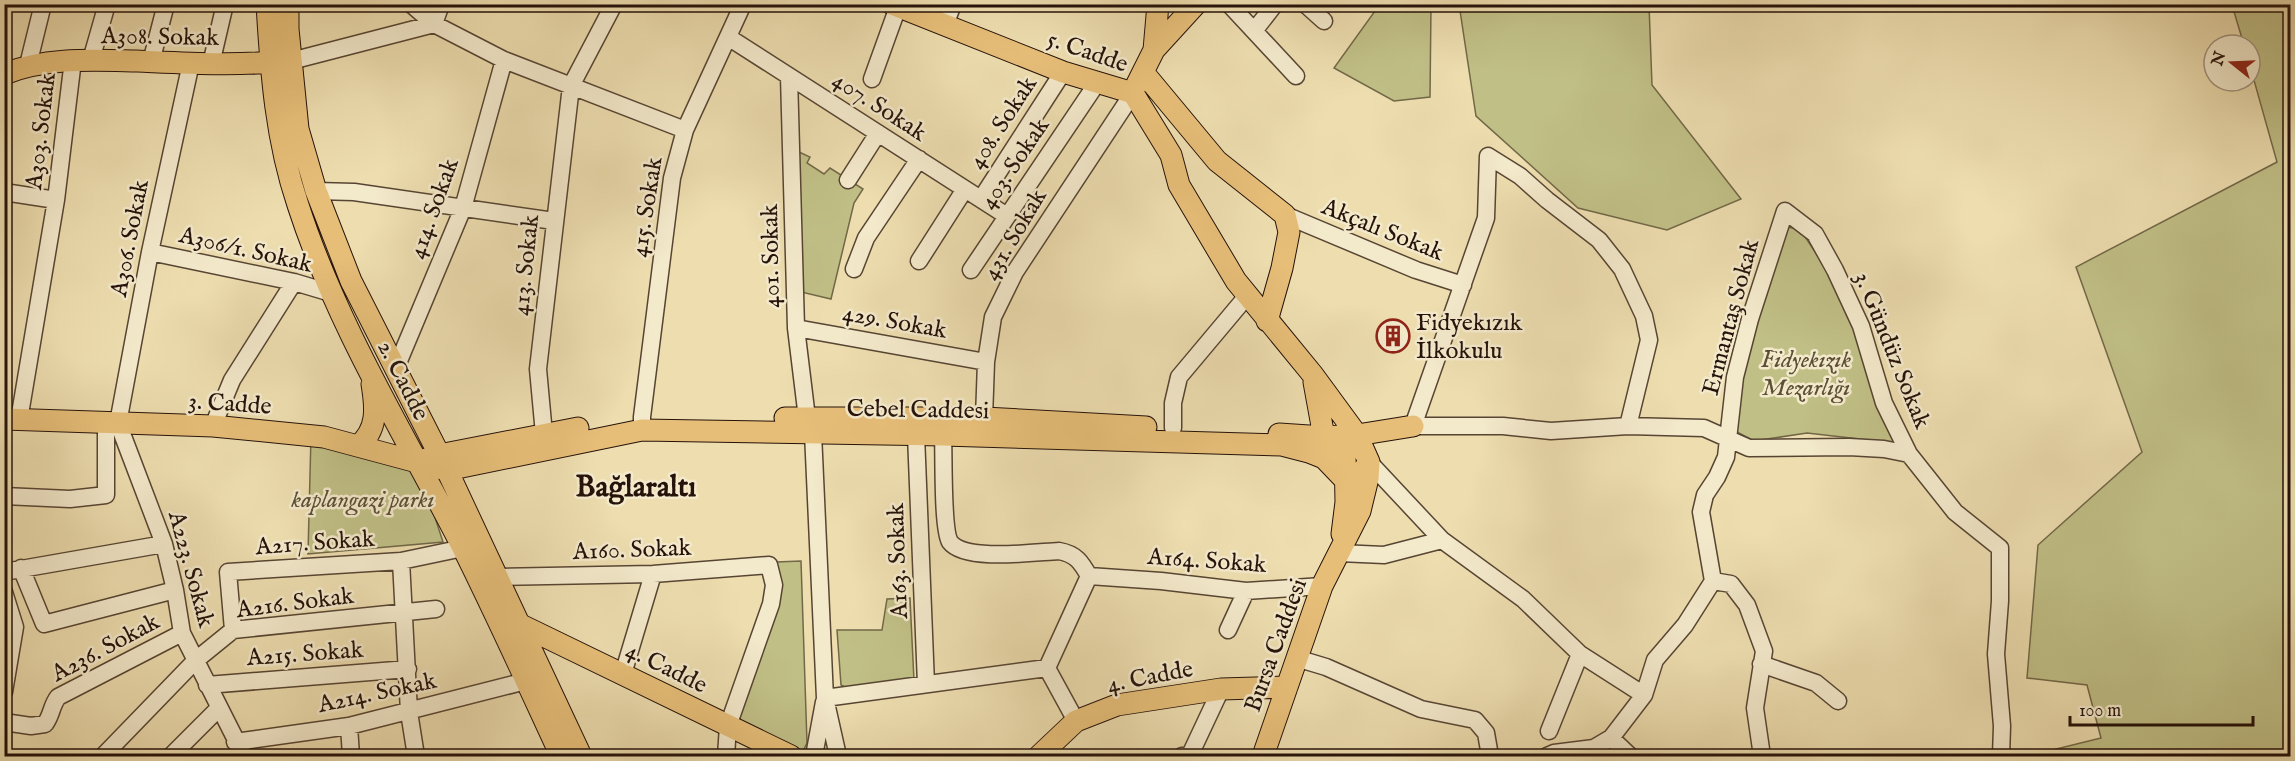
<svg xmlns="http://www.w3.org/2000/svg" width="2295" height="761" font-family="'IM FELL English',serif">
<rect width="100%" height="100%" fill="#edddaf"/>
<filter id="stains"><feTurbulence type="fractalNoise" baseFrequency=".00333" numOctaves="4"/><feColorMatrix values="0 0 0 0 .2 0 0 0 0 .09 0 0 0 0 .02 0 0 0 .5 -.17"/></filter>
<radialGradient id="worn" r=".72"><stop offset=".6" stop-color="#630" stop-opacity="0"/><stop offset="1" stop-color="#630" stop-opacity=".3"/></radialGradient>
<path fill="#c0bf86" stroke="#726848" stroke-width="1.5" d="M1380 4 1431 5 1430 97 1394 101 1334 68Z
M1459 4 1649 5 1652 85 1741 199 1667 230 1578 208 1476 116Z
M2232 5H2290V756H2045L2044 752 2101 738 2087 685 2027 678 2038 545 2142 452 2076 267 2277 162 2250 66V45H2244Z
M799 152 810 157 807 163 824 174 830 168 863 189 854 203 831 299 801 292Z
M1786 227 1800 229 1827 270 1860 342 1895 443 1807 433 1754 441 1735 431 1741 374Z
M311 436 417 462 443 542 308 554Z
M801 561 807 743 803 751 797 753 742 726 739 717 776 562Z
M910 598 914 681 847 688 841 685 837 630H882L887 599Z"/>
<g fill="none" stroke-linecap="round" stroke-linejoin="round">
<g stroke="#574533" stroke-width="19">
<path id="minor" d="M411 4 434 24 504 60 685 130
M1229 4 1296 76
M1305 4 1324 21
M945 25 953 4
M1254 31 1275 4
M728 37 1007 216
M91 60 107 4
M291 61 434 24 441 4
M151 62 166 4
M191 63 150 252 118 423 164 544 175 590 182 633 244 756
M211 64 225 4
M28 65 43 4
M789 76 796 328 807 418 813 433 825 698 838 756
M872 79 899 4
M848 180 878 133
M316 191 354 192 554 221
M4 192 56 200
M981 199 1063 72
M1285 215 1416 270 1463 285
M150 252 294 282 331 293
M919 261 965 189
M854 269 866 238 919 159
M971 270 1097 83
M796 328 986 362
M396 368 463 208 504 60
M984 418 986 362 993 317 1015 272 1133 93
M19 420 56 200 73 60
M213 426 232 380 294 282
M1628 426 1649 340 1644 316 1622 269 1599 240 1547 200 1520 176 1488 156 1486 218 1413 426H1503L1551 431 1628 426 1704 428 1749 448 1849 447 1884 449 1909 454
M1173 428V403L1179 377 1247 296
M642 430V417L672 178 685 130 743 4
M916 435 926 684
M943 435C944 454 942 529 950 542 965 562 1036 552 1059 551 1076 554 1081 562 1089 576
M545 445 538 369 571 86 614 4
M1369 462 1442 540 1523 599 1580 654 1644 695
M4 496 70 499 106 495V423
M1339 553 1384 555 1442 540
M401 561 409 712 416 756
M21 568 44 624 175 590
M4 572 164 544
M1089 576 1161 581 1246 591 1322 586
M498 577 653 574 769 565 774 585 771 604 728 726 726 756
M1713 581 1731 584 1747 605 1764 651 1755 708 1762 756
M4 592 15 627 4 692
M233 630 228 572 401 561 463 548
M1228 630 1246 591
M1296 658 1326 667 1421 709 1475 720 1486 733 1490 756
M1761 664 1816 683 1838 701
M623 674 653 574
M207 685 408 669
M825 698 1047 668
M1076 721 1047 668 1089 576
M4 722 31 726 45 724C52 715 51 706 58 697L182 633
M349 726 351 756
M1549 731 1580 654
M1611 738 1630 756
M235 742 349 726 526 681
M103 756 196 660 233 630 436 609
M171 756 219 708
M814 756 824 702
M1182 756 1190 755 1221 689
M1547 756 1554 753 1594 748 1611 738 1644 695 1655 660 1685 625 1713 581 1701 512 1705 495 1717 477 1726 457 1735 377 1750 319 1785 211 1815 234 1835 270 1861 326 1884 403 1909 454 1955 512 2000 548V601L1996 654 2002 726 2001 756"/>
</g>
<g stroke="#25120a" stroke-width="23">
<path id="major" d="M267 4C271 73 276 140 298 205 337 326 405 435 463 548 497 616 529 687 561 756
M288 4V29L298 129 316 191 351 281 447 470 581 756
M892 4 1063 72 1133 93
M1154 50 1196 4
M1143 72 1217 161 1285 215 1289 232 1282 268 1267 321
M4 74C47 57 92 60 137 61 186 63 236 66 285 61
M1137 84 1154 50 1158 4
M1133 93 1171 155 1179 185 1236 281 1313 375 1357 435 1369 462 1368 478 1360 511 1322 586 1263 756
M1314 382 1324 437 1345 453 1346 502 1342 534
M785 418H984L1146 427
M4 419 213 426 324 437 447 470 642 430 943 435 1282 445 1309 452 1324 458 1347 482H1355L1369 462
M1279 434 1324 437 1357 435 1413 426
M358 446C378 430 376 408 372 384
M417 462 439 455 578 428
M519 624 791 756
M1039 756 1076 721 1117 705 1221 689 1287 687"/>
</g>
<use href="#minor" stroke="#f3e9cb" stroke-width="16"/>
<use href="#major" stroke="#e6be78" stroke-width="21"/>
</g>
<defs>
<g id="building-ring" transform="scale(1.725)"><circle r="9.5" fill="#f3e9cb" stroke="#8f2418" stroke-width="1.5"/><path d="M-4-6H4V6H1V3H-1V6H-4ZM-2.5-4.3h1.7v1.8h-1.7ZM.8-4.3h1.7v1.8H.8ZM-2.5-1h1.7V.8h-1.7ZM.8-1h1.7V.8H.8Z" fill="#8f2418"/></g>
</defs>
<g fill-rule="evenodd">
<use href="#building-ring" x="1393" y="336"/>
</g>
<g text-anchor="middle" stroke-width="5" stroke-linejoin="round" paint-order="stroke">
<g font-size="24" fill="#25120a" stroke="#f3e9cb">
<text transform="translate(160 36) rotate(1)" y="8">A308. Sokak</text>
<text transform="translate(1088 51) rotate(19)" y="8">5. Cadde</text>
<text transform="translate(880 106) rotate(33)" y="8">407. Sokak</text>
<text transform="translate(1002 122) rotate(-57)" y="8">408. Sokak</text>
<text transform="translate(40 131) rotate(-83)" y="8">A303. Sokak</text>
<text transform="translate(1014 163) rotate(-56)" y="8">403. Sokak</text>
<text transform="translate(646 207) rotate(-81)" y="8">415. Sokak</text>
<text transform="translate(433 208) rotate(-70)" y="8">414. Sokak</text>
<text transform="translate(1383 229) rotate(22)" y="8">Akçalı Sokak</text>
<text transform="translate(1014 234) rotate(-59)" y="8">431. Sokak</text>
<text transform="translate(129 238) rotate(-79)" y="8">A306. Sokak</text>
<text transform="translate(246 249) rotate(13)" y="8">A306/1. Sokak</text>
<text transform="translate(770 256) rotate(-91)" y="8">401. Sokak</text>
<text transform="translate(525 265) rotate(-84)" y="8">413. Sokak</text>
<text transform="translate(1730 317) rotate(-75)" y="8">Ermantaş Sokak</text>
<text transform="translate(895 321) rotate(10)" y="8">429. Sokak</text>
<text transform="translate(1893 350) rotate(68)" y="8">3. Gündüz Sokak</text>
<text transform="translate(404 380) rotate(63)" y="8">2. Cadde</text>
<text transform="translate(230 403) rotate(4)" y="8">3. Cadde</text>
<text transform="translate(918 409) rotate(1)" y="8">Cebel Caddesi</text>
<text transform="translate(315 542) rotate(-4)" y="8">A217. Sokak</text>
<text transform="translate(632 549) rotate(-2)" y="8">A160. Sokak</text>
<text transform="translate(1207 560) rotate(4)" y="8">A164. Sokak</text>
<text transform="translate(897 561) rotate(-92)" y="8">A163. Sokak</text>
<text transform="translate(192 569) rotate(75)" y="8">A223. Sokak</text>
<text transform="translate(295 602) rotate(-7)" y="8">A216. Sokak</text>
<text transform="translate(1275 645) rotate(-70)" y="8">Bursa Caddesi</text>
<text transform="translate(105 647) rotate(-28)" y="8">A236. Sokak</text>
<text transform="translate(305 653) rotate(-4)" y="8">A215. Sokak</text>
<text transform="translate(667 667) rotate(26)" y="8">4. Cadde</text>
<text transform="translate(1150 676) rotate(-11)" y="8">4. Cadde</text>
<text transform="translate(377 692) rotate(-12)" y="8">A214. Sokak</text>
</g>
<g font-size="24" fill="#25120a" stroke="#f3e9cb" text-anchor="start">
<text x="1416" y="330">Fidyekızık<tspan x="1416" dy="28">İlkokulu</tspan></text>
</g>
<g font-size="24" font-style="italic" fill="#5b4f35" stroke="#f3e9cb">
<text x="1806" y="367">Fidyekızık<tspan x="1806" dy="28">Mezarlığı</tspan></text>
<text x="363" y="507">kaplangazi parkı</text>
</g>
<g font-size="30" font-weight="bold" fill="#25120a" stroke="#f3e9cb">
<text x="636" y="496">Bağlaraltı</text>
</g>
</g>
<rect width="2295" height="761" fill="none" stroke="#edddaf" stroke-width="24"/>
<rect x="6" y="6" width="2283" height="749" fill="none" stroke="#25120a" stroke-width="3"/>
<rect x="12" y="12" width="2271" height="737" fill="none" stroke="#25120a" stroke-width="1.5"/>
<g transform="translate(2232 63) rotate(288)"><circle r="28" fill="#f3e9cb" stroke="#a1937e" stroke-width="1.5"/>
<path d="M0-4.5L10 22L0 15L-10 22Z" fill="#8f2418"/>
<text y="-9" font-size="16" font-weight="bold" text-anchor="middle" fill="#25120a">N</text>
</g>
<path d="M2070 716v9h183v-9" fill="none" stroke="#25120a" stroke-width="3"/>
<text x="2079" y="716" font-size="18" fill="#25120a" stroke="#f3e9cb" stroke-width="4.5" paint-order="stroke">100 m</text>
<rect width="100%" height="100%" filter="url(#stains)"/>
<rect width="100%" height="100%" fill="url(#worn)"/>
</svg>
